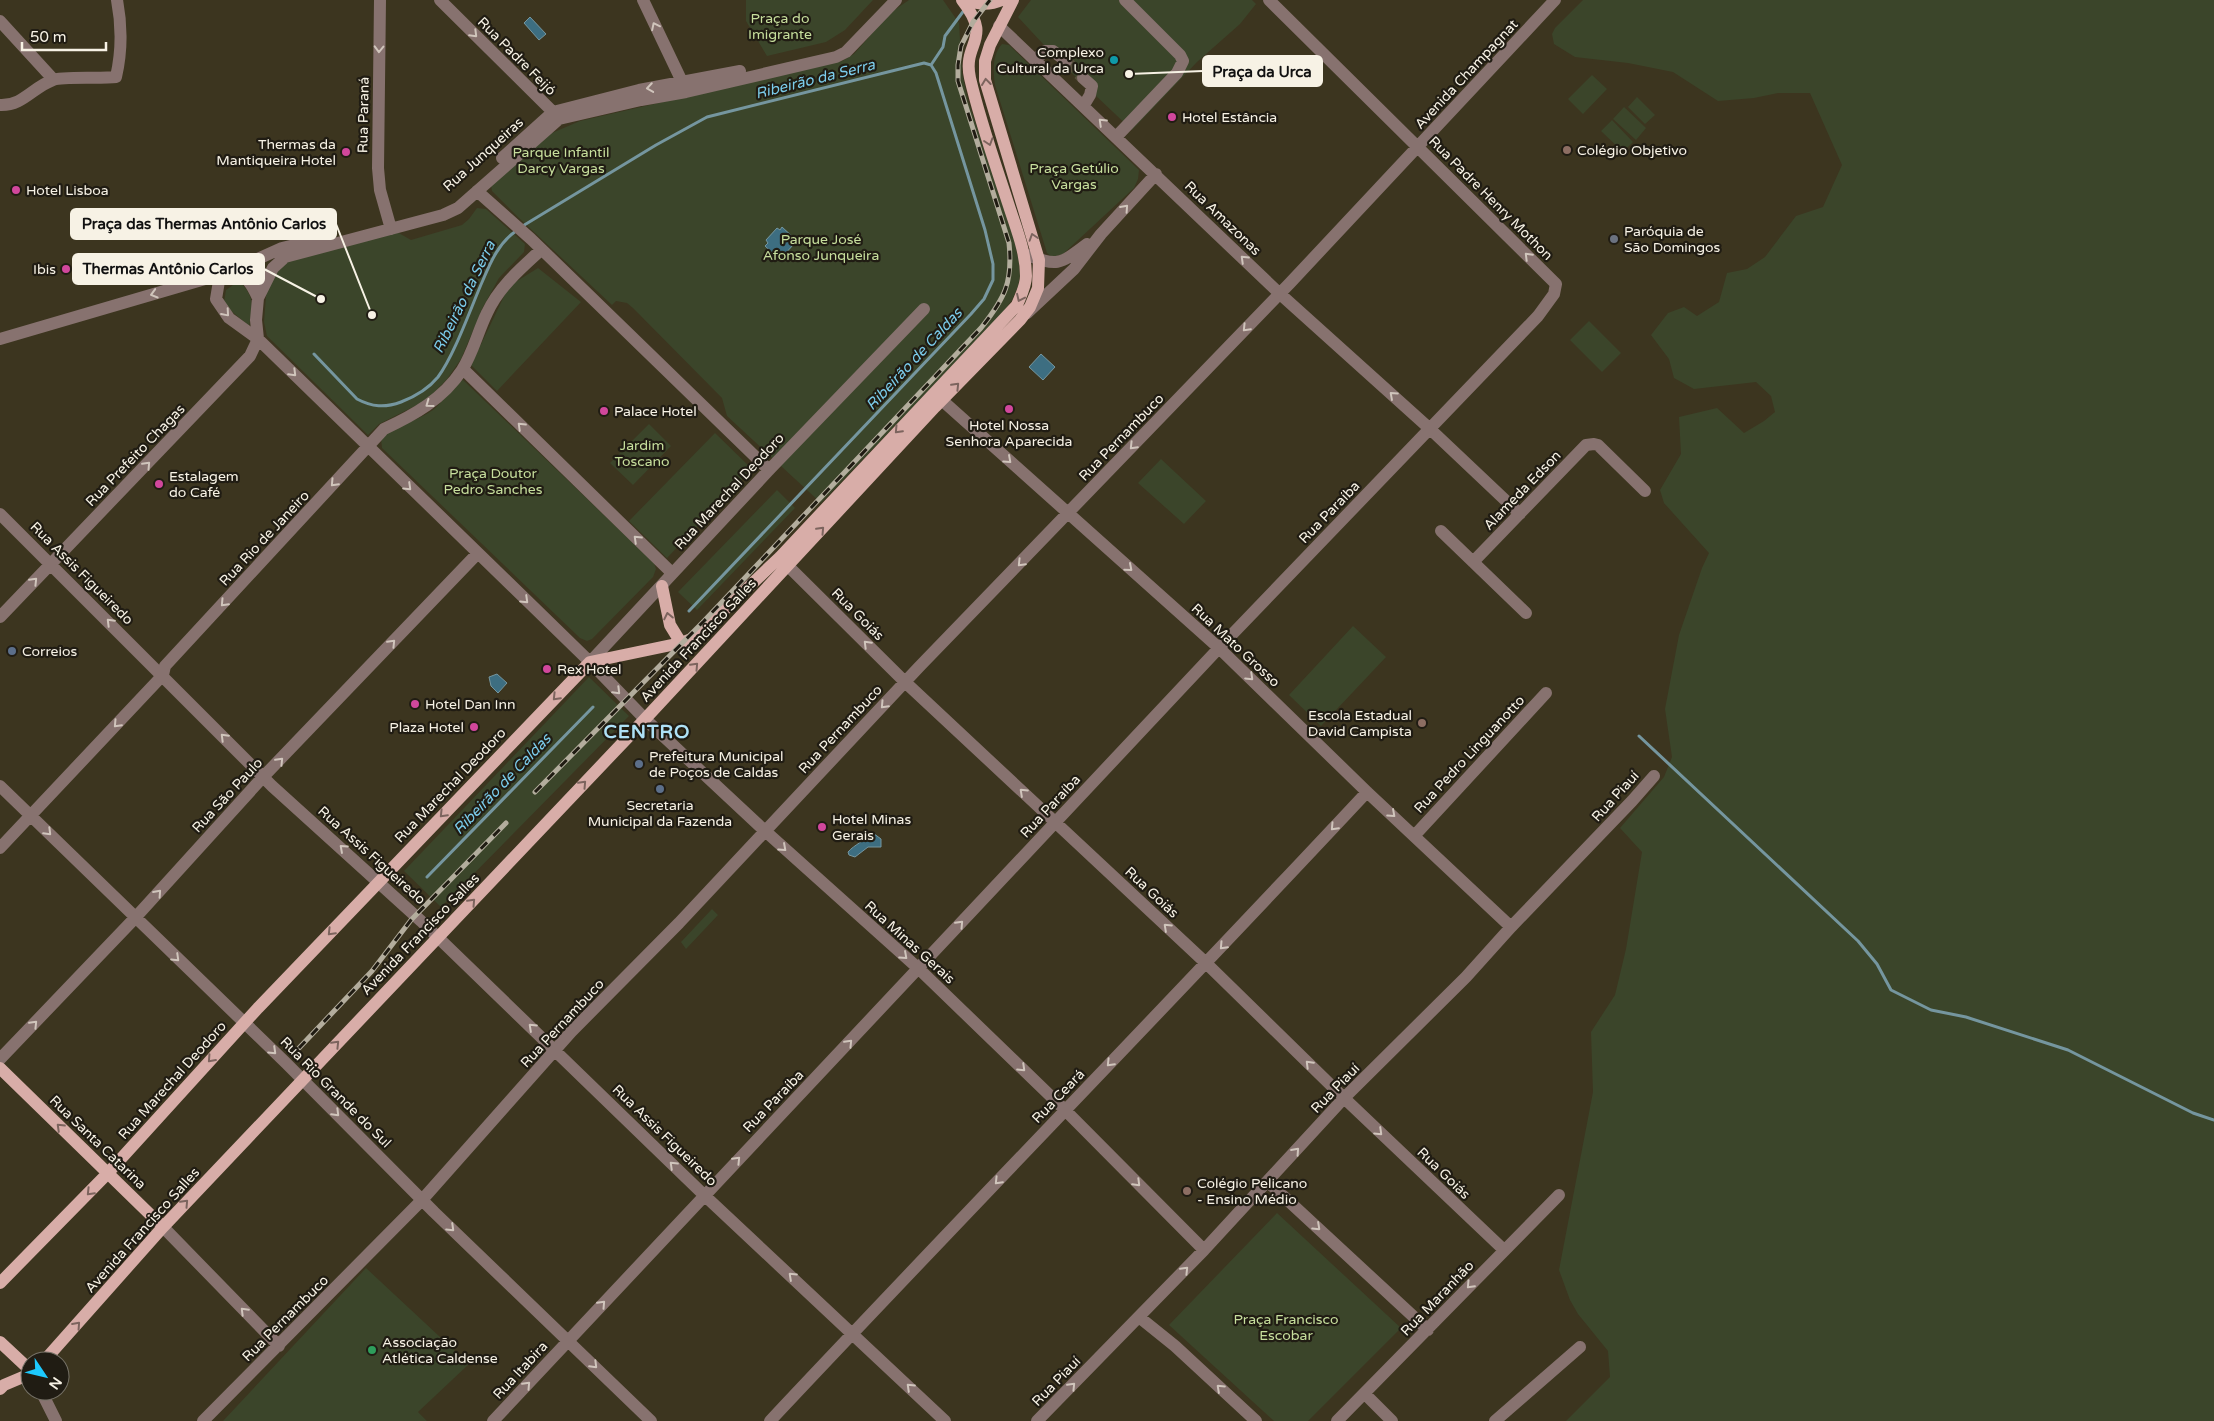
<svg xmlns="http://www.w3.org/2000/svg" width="2214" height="1421" font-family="'Varela Round',sans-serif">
<rect width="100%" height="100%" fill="#3c351f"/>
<path fill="#3b452a" d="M746 0H873L845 30 826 42 767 56 746 21Z
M909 0H943L959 23 962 73 968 101 1011 226 1019 262 1020 276 1018 286 1012 300 1002 314 821 503 727 416 722 398 633 308 627 303 616 301 612 305 519 218 492 191 491 185 545 136 580 121 842 61 854 54 890 13Z
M1031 0H1252L1256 4 1240 24 1197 62 1132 130 1057 59 1018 17Z
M1583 0H2214V1421H1566L1610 1377 1608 1351 1578 1314 1570 1300 1559 1270 1593 1092 1591 1032 1615 995 1626 949 1642 852 1620 828 1664 777 1672 757 1665 709 1679 635 1702 568 1709 553 1664 503 1660 490 1681 454 1679 417 1717 408 1744 433 1764 421 1775 412 1771 396 1756 382 1694 389 1674 378 1669 359 1651 335 1668 313 1684 307 1697 316 1719 302 1727 273 1747 269 1765 257 1796 216 1823 207 1842 165 1810 93H1778L1754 98 1718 101 1673 72 1628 63 1575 57 1554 44 1552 34 1555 28Z
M1002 44 1009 45 1139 170 1138 179 1134 188 1063 254 1052 257 1047 253 995 85C993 71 992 55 1002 44Z
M1592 75 1607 89 1583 114 1568 99Z
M1637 97 1655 115 1645 124 1628 107Z
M1624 107 1646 128 1636 140 1613 119Z
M1612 120 1633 142 1623 152 1601 131Z
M477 208 486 209 525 244 524 252 499 278 483 307 461 359 447 379 427 400 379 424 368 435 267 336 264 322 266 296 269 282 287 261 397 232 411 240 462 225 469 219Z
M538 268 581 302 497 391 471 365 509 286Z
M236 283H241C255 298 253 307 249 326L229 309 224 302 226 290Z
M1589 321 1621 353 1602 372 1570 340Z
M463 380 654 563 656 569 653 577 592 639 587 641 580 638 382 448 381 438C396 424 416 422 433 410 444 402 451 385 463 380Z
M649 424 671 446 633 485 610 463Z
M715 433 752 469 667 558 629 521Z
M1161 459 1206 501 1184 524 1138 483Z
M777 490 795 508 697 610 678 592Z
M1353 626 1386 657 1321 726 1289 695Z
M589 677 629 716 441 907 404 871Z
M712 909 718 915 686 949 681 942Z
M1277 1213 1401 1328 1308 1421H1274L1169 1325Z
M366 1268 469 1364 418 1412 427 1421H223Z"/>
<path fill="#3d6e81" stroke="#75969f" d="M530 17 546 34 539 40 524 23Z
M782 227 794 238 791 241 794 244 783 256 780 253 777 257 765 246 768 243 766 240 777 228 780 230Z
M1041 354 1055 367 1043 380 1029 367Z
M497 674 507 683 498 693 491 686 489 677Z
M870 833H873L881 839V847H868L855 857 849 855 848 852C855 844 864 842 870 833Z"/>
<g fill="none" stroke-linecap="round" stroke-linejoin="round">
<path stroke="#75969f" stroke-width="3" d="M931 65 943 47 945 36 965 9
M521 227 656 145 707 117 924 63 931 65
M314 354 357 399C372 407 385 408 401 402 414 397 429 388 438 377 455 354 471 307 483 280 491 261 499 243 516 231
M689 611 971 314 984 299 993 280V264L985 230 936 73 931 65
M1639 736 1858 941 1877 964 1891 990 1931 1010 1966 1017 2068 1050 2193 1113 2214 1120
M427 877 593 707"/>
<path stroke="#58513d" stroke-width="12" stroke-dasharray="12 6" stroke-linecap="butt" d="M1066 61 1083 78"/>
<path stroke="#87726f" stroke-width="12" d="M380 0 378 168 380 190 391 229
M440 0 553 112
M643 0 686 90
M0 21 53 79
M999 26 1279 293 1429 428 1520 514
M1035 60 1045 51H1053L1066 61
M1083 78 1092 86 1090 95 1084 105
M0 105C23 106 33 87 53 80 62 76 102 79 116 77 122 51 122 26 117 0
M1117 136 1177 73 1183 61 1180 55 1125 0
M502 158 553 112 639 90 740 71
M477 191 531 239 769 470
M1024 254C1058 266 1058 266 1087 244
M233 271C247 276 252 285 258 298
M220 275 216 299 229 318 258 339 590 662 645 719 765 831 919 969 1065 1110 1204 1250
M1027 313 1074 269 1101 234 1156 174
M0 339 229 272 282 248 327 237
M463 369 672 573
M935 394 1219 648 1367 792 1511 927
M0 514 272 786 421 921 704 1195 945 1421
M1441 531 1526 613
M781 559 905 682 1207 964 1344 1098 1504 1250
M1473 562 1586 445 1594 444 1598 445 1645 491
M0 617 250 356 258 339 256 320 258 298 273 268 285 257 443 215 458 208 559 119 641 100 686 92 836 57 846 52 896 0
M590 662 769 470 924 309
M0 786 286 1063 434 1212 651 1421
M1415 835 1546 693
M0 848 163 675 165 666 384 429C414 415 443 399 462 370 473 353 478 331 487 313 499 287 520 269 541 250
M0 1059 135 918 263 777 477 554
M1268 1182 1428 1330
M163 1227 279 1346
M1139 1317 1175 1346 1256 1421
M41 1391 56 1421
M1365 1394 1392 1421
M203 1421 422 1200 571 1032 679 923 919 667 1290 283 1555 0
M493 1421 1219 648 1538 316 1554 294 1556 284 1269 0
M770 1421C968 1210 1170 1003 1367 792
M1037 1421 1204 1250 1344 1098 1466 977 1511 927 1632 801 1654 776
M1337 1421 1559 1195
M1495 1421 1580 1347"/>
<path stroke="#d8ada8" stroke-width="12" d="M964 0C978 4 988 6 1002 0
M662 586 670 625 681 643
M0 1068 163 1227
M0 1283 108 1173 258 1008 590 662 681 643 696 637 780 557 1017 305C1021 295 1026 286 1026 276 1026 252 1016 228 1009 206 995 163 980 121 970 78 962 41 994 41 962 0
M0 1342 30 1370
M44 1361 163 1227 632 733 935 407 1020 320 1030 307 1038 288 1039 260 985 80V61L990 45 1013 0
M0 1389 4 1385 30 1374"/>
<g stroke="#b3ad9d" stroke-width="5">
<path id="rail" d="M535 792 704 621 981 328C1005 298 1013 282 1009 243L958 81V65L961 46 973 22 990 0
M299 1048 372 971 411 920 506 823"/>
</g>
<use href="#rail" stroke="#201c13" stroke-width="3" stroke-dasharray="9" stroke-linecap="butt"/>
</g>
<defs><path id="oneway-chevron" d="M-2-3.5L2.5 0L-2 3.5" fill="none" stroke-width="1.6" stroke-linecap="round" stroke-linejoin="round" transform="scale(1.25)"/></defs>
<g stroke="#d0c5bc">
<use href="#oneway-chevron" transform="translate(655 26) rotate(-116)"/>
<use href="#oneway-chevron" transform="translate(474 34) rotate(45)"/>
<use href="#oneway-chevron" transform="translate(379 49) rotate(91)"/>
<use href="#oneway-chevron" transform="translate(650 88) rotate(171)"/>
<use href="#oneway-chevron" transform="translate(1102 122) rotate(-136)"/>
<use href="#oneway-chevron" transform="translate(1125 208) rotate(-48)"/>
<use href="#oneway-chevron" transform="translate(1528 256) rotate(-135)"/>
<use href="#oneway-chevron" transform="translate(1244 259) rotate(-136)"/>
<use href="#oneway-chevron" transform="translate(154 294) rotate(164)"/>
<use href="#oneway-chevron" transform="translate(226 313) rotate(49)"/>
<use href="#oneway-chevron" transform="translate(1246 328) rotate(134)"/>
<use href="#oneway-chevron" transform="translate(293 373) rotate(45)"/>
<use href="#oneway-chevron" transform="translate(1393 395) rotate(-138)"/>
<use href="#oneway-chevron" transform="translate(429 404) rotate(144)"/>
<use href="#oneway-chevron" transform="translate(521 426) rotate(-136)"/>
<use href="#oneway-chevron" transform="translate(1133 446) rotate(134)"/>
<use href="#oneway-chevron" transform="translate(1008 460) rotate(42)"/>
<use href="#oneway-chevron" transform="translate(147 465) rotate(-47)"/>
<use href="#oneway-chevron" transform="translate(334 483) rotate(133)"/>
<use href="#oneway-chevron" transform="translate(408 487) rotate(44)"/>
<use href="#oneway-chevron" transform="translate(637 539) rotate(-136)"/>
<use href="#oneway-chevron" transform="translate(1021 563) rotate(134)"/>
<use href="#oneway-chevron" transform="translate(1129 568) rotate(41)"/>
<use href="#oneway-chevron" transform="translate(34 581) rotate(-46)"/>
<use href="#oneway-chevron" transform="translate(525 600) rotate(44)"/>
<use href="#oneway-chevron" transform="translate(224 603) rotate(133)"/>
<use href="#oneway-chevron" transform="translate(110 622) rotate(-135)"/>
<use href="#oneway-chevron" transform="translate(392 643) rotate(-46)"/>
<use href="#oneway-chevron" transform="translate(867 644) rotate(-135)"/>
<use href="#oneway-chevron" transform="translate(1250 677) rotate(44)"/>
<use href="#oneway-chevron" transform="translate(617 691) rotate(45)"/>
<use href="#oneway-chevron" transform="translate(884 705) rotate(133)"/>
<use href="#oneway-chevron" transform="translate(117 724) rotate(133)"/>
<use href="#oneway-chevron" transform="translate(224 737) rotate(-135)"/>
<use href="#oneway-chevron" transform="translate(280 761) rotate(-46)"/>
<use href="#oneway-chevron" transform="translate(1023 792) rotate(-137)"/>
<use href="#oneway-chevron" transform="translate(1392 814) rotate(42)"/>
<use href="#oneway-chevron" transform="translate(1334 827) rotate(133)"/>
<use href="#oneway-chevron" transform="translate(48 832) rotate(45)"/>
<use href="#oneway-chevron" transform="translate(343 848) rotate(-138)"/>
<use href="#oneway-chevron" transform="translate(783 848) rotate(42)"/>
<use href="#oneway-chevron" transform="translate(158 893) rotate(-48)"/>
<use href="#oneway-chevron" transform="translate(960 924) rotate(-47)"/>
<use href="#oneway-chevron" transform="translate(1167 927) rotate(-137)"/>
<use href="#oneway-chevron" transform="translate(1223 946) rotate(133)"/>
<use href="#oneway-chevron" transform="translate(904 956) rotate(42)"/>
<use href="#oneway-chevron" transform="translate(176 958) rotate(44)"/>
<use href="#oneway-chevron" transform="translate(34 1024) rotate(-46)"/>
<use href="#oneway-chevron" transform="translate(532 1027) rotate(-137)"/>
<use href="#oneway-chevron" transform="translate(849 1043) rotate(-46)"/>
<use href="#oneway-chevron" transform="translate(273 1051) rotate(44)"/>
<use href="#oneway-chevron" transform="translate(1110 1063) rotate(134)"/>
<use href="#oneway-chevron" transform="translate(1309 1064) rotate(-135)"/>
<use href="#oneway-chevron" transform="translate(1022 1068) rotate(44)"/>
<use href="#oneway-chevron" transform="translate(336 1113) rotate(45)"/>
<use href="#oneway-chevron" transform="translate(1379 1132) rotate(44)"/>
<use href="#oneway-chevron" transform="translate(1296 1151) rotate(-48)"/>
<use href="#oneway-chevron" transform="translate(737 1160) rotate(-46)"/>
<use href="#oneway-chevron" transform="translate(673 1165) rotate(-136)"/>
<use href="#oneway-chevron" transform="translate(998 1181) rotate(134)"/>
<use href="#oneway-chevron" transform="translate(1137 1183) rotate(45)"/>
<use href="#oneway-chevron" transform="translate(1317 1227) rotate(43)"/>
<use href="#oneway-chevron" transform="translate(451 1228) rotate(44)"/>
<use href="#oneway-chevron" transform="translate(1185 1270) rotate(-46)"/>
<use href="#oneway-chevron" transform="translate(792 1276) rotate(-137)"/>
<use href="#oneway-chevron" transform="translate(1470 1285) rotate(133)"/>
<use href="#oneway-chevron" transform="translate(602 1304) rotate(-47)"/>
<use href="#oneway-chevron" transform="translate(244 1311) rotate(-135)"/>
<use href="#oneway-chevron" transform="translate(594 1365) rotate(45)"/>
<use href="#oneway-chevron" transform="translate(527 1385) rotate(-47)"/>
<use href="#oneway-chevron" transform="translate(1072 1386) rotate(-46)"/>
<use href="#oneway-chevron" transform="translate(910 1387) rotate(-136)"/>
<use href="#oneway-chevron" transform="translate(1220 1388) rotate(-137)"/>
</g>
<g stroke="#7c645e">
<use href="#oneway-chevron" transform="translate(986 82) rotate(-97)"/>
<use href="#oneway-chevron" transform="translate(989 142) rotate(72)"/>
<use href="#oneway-chevron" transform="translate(1033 237) rotate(-108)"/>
<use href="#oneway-chevron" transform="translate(1020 298) rotate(115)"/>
<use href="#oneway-chevron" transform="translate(956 386) rotate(-46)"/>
<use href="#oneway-chevron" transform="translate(898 430) rotate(133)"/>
<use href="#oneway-chevron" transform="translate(821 530) rotate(-47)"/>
<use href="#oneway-chevron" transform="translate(668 616) rotate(-102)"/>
<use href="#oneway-chevron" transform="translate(695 666) rotate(-47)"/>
<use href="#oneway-chevron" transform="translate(556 697) rotate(134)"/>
<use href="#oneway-chevron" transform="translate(583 784) rotate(-47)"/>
<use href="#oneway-chevron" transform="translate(443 814) rotate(134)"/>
<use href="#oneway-chevron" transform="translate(472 902) rotate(-47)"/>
<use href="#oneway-chevron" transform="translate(331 932) rotate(134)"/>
<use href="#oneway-chevron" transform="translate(336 1044) rotate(-46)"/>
<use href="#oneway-chevron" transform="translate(211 1059) rotate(132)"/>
<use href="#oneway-chevron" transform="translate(60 1127) rotate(-136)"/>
<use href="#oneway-chevron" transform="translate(90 1192) rotate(134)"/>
<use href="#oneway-chevron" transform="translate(185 1203) rotate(-47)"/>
<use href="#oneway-chevron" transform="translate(77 1325) rotate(-48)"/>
</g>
<circle fill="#0f9aa8" stroke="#201c13" stroke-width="2" cx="1114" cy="60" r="5"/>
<g fill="#d1479c" stroke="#201c13" stroke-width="2">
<circle cx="1172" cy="117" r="5"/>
<circle cx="346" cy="152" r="5"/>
<circle cx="16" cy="190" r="5"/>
<circle cx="66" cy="269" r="5"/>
<circle cx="1009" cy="409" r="5"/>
<circle cx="604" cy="411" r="5"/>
<circle cx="159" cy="484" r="5"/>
<circle cx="547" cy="669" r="5"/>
<circle cx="415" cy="704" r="5"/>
<circle cx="474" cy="727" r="5"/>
<circle cx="822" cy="827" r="5"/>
</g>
<g fill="#8d6e63" stroke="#201c13" stroke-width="2">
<circle cx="1567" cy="150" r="5"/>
<circle cx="1422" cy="723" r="5"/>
<circle cx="1187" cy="1191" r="5"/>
</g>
<circle fill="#6b7280" stroke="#201c13" stroke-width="2" cx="1614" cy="239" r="5"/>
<g fill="#5c6f8a" stroke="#201c13" stroke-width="2">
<circle cx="12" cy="651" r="5"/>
<circle cx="639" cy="764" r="5"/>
<circle cx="660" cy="789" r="5"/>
</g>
<circle fill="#2e9e5b" stroke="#201c13" stroke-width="2" cx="372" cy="1350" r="5"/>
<g text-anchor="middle" stroke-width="4.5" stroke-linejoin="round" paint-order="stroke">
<g font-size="14" fill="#c7df9d" stroke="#201c13">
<text x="780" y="23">Praça do<tspan x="780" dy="16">Imigrante</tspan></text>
<text x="561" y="157">Parque Infantil<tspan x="561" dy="16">Darcy Vargas</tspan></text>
<text x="1074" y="173">Praça Getúlio<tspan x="1074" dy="16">Vargas</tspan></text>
<text x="821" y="244">Parque José<tspan x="821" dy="16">Afonso Junqueira</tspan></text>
<text x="642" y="450">Jardim<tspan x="642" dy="16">Toscano</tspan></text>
<text x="493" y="478">Praça Doutor<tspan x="493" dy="16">Pedro Sanches</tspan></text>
<text x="1286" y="1324">Praça Francisco<tspan x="1286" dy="16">Escobar</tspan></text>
</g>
<g font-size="14" fill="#f7f2e5" stroke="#201c13" text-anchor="start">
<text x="1104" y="57" text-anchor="end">Complexo<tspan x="1104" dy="16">Cultural da Urca</tspan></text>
<text x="1182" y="122">Hotel Estância</text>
<text x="336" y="149" text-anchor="end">Thermas da<tspan x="336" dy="16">Mantiqueira Hotel</tspan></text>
<text x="1577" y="155">Colégio Objetivo</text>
<text x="26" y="195">Hotel Lisboa</text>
<text x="1624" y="236">Paróquia de<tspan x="1624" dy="16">São Domingos</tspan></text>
<text x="56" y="274" text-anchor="end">Ibis</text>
<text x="614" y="416">Palace Hotel</text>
<text x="1009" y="430" text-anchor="middle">Hotel Nossa<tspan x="1009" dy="16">Senhora Aparecida</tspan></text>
<text x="169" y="481">Estalagem<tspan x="169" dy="16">do Café</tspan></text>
<text x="22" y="656">Correios</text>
<text x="557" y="674">Rex Hotel</text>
<text x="425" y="709">Hotel Dan Inn</text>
<text x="1412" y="720" text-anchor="end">Escola Estadual<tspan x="1412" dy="16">David Campista</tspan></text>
<text x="464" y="732" text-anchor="end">Plaza Hotel</text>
<text x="649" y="761">Prefeitura Municipal<tspan x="649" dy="16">de Poços de Caldas</tspan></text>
<text x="660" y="810" text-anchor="middle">Secretaria<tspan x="660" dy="16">Municipal da Fazenda</tspan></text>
<text x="832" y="824">Hotel Minas<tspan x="832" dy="16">Gerais</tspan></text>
<text x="1197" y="1188">Colégio Pelicano<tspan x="1197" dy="16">- Ensino Médio</tspan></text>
<text x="382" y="1347">Associação<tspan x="382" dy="16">Atlética Caldense</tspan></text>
</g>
<g font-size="14" fill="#f7f2e5" stroke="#201c13">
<text transform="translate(517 56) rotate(45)" y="5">Rua Padre Feijó</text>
<text transform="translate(1466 74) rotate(-47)" y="5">Avenida Champagnat</text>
<text transform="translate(363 115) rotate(-89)" y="5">Rua Paraná</text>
<text transform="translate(483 154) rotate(-42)" y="5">Rua Junqueiras</text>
<text transform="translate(1491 198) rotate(45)" y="5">Rua Padre Henry Mothon</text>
<text transform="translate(1223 218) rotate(44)" y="5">Rua Amazonas</text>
<text transform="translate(1121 437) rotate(-46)" y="5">Rua Pernambuco</text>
<text transform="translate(135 455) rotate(-46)" y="5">Rua Prefeito Chagas</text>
<text transform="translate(1522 490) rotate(-46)" y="5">Alameda Edson</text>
<text transform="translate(729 491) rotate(-47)" y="5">Rua Marechal Deodoro</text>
<text transform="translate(1329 512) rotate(-46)" y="5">Rua Paraíba</text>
<text transform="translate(264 538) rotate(-47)" y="5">Rua Rio de Janeiro</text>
<text transform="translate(82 573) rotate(45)" y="5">Rua Assis Figueiredo</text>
<text transform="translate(858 614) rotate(45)" y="5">Rua Goiás</text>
<text transform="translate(698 640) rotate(-47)" y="5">Avenida Francisco Salles</text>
<text transform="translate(1236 645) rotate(43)" y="5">Rua Mato Grosso</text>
<text transform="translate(840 729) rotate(-47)" y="5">Rua Pernambuco</text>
<text transform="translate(1469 754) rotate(-47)" y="5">Rua Pedro Linguanotto</text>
<text transform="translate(450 785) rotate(-46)" y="5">Rua Marechal Deodoro</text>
<text transform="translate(227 795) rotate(-47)" y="5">Rua São Paulo</text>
<text transform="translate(1615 796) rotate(-48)" y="5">Rua Piauí</text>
<text transform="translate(1050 806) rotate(-47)" y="5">Rua Paraíba</text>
<text transform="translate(372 855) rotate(42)" y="5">Rua Assis Figueiredo</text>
<text transform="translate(1152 892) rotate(43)" y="5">Rua Goiás</text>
<text transform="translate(420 934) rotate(-46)" y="5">Avenida Francisco Salles</text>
<text transform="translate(910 942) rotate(42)" y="5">Rua Minas Gerais</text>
<text transform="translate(562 1023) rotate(-47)" y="5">Rua Pernambuco</text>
<text transform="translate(172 1080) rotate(-48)" y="5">Rua Marechal Deodoro</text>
<text transform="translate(1335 1088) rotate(-46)" y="5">Rua Piauí</text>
<text transform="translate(336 1092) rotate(45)" y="5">Rua Rio Grande do Sul</text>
<text transform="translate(1058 1096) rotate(-46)" y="5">Rua Ceará</text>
<text transform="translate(773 1101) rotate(-46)" y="5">Rua Paraíba</text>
<text transform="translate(665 1135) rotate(44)" y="5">Rua Assis Figueiredo</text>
<text transform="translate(98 1142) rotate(44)" y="5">Rua Santa Catarina</text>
<text transform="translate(1444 1173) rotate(44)" y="5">Rua Goiás</text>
<text transform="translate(142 1230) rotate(-48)" y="5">Avenida Francisco Salles</text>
<text transform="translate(1437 1298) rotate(-46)" y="5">Rua Maranhão</text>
<text transform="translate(285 1318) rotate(-45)" y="5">Rua Pernambuco</text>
<text transform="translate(520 1370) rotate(-47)" y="5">Rua Itabira</text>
<text transform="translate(1056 1381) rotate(-46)" y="5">Rua Piauí</text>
</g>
<g font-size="15" font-style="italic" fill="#7bcceb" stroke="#201c13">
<text transform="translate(815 79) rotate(-14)" y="5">Ribeirão da Serra</text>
<text transform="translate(464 297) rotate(-64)" y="5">Ribeirão da Serra</text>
<text transform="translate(914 359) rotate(-47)" y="5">Ribeirão de Caldas</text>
<text transform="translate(502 784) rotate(-46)" y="5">Ribeirão de Caldas</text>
</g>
<g font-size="19" font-weight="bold" letter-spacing="1" fill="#aee1f6" stroke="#201c13">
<text x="647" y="738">CENTRO</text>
</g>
</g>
<path fill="none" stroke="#f7f2e5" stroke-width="2" d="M1129 74L1203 71M372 315L336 224M321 299L264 269"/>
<g fill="#f7f2e5" stroke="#201c13" stroke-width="2">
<circle cx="1129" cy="74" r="5"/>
<circle cx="372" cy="315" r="5"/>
<circle cx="321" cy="299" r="5"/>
</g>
<g fill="#f7f2e5" stroke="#f7f2e5" stroke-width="2">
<rect x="1203" y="56" width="119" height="30" rx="5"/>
<rect x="71" y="209" width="265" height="30" rx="5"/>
<rect x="73" y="254" width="191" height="30" rx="5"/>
</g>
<g font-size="15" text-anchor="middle" font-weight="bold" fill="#111">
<text x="1262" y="77">Praça da Urca</text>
<text x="204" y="229">Praça das Thermas Antônio Carlos</text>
<text x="168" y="274">Thermas Antônio Carlos</text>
</g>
<g transform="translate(45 1376) rotate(125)"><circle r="24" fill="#201c13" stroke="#767267"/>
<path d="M0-4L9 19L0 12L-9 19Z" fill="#1dc9fd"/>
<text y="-8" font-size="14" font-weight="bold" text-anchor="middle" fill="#f7f2e5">N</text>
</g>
<path d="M22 42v8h84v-8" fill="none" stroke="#f7f2e5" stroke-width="2.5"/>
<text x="30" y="42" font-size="15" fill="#f7f2e5" stroke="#201c13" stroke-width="4" paint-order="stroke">50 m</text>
</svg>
